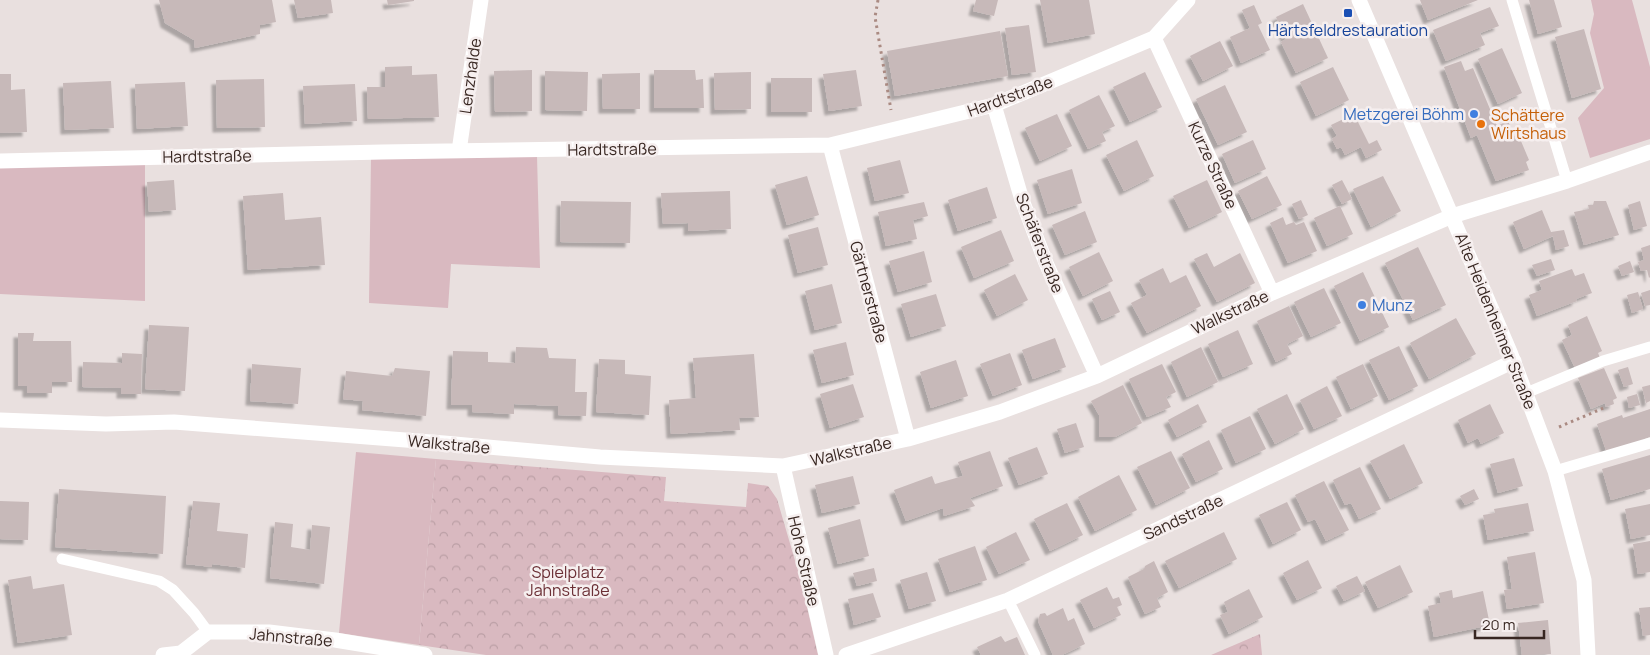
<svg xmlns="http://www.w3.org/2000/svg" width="1650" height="655" font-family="Manrope,sans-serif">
<defs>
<pattern id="forest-crowns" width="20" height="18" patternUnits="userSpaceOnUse" patternTransform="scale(1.25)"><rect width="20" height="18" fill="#d9b9c0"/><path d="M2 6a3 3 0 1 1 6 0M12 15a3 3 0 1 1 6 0" fill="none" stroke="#bb9fa5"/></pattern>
<filter id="shadow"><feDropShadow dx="-4.5" dy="4.5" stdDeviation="1" flood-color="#0004"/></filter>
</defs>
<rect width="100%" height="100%" fill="#e9e0df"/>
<path fill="#d9b9c0" d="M1591 0H1632L1650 67V139L1590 158 1578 118 1604 88 1590 33 1594 14Z
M537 156 540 268 451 264 448 308 369 303 371 157Z
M145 164V301L0 294V167Z
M356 452 436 459 419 645 339 633Z"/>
<path fill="url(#forest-crowns)" d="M436 459 666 477 664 501 746 507 748 483 768 486 777 499 801 581 818 655H486L419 645Z
M1260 634 1262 655H1211Z"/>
<path fill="#c7b9b9" filter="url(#shadow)" d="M159 0H272L276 22 260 25V34L195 48 194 40 165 23Z
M294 0H331L333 13 298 18Z
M387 0H414V1L388 5Z
M976 0H998L994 16 973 11Z
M1040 0H1089L1095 34 1048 43Z
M1420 0H1478L1428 20Z
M1529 0H1554L1562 27 1538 34Z
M1303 4 1328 58 1296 73 1281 42 1286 39 1276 17Z
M1254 5 1262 23 1258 25 1270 50 1241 63 1230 37 1250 28 1242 10Z
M1490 7 1499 26 1480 33 1485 45 1446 61 1433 30Z
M1029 25 1036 72 1012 75 1005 28Z
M1584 29 1601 89 1572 98 1555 37Z
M1000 31 1008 76 895 96 887 51Z
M1220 41 1233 66 1203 81 1190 56Z
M1502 48 1522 93 1498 104 1478 59Z
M1461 61 1465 71 1473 68 1497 126 1508 121 1514 136 1518 134 1529 160 1526 162 1529 170 1496 181 1477 135 1471 138 1444 67Z
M412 66V75L437 74 439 117 368 119 367 87H385V67Z
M1333 67 1349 100 1316 116 1300 82Z
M532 70V111L495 112 494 71Z
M654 70H695L696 80 703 79 704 108H654Z
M856 70 862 106 829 111 823 74Z
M545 71 588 72 587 111 545 110Z
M751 72V109L715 110 714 73Z
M1145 72 1162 107 1130 122 1113 87Z
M640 73V109H603L602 74Z
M0 74H11V90L25 89 27 132 0 133Z
M771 78H812V112H771Z
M264 79 265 127 217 128 216 80Z
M111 81 114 128 65 130 63 83Z
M185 82 188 126 137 129 135 84Z
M355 84 357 121 305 124 303 86Z
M1225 85 1247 132 1218 145 1196 99Z
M1099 95 1115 126 1102 132 1106 141 1088 149 1069 110Z
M1057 114 1072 146 1040 161 1025 128Z
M1354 114 1369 144 1377 140 1382 150 1366 158 1361 147 1345 155 1341 147 1337 149 1332 139 1337 136 1331 125Z
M1137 140 1154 176 1124 191 1106 155Z
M1253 140 1266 169 1235 183 1222 154Z
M900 160 909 193 875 201 867 168Z
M1072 169 1082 203 1048 214 1037 180Z
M807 176 819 215 787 225 775 185Z
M1267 176 1282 205 1252 219 1238 191Z
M1383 176 1401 211 1371 227 1353 189Z
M174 180 176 210 149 212 147 182Z
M1207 180 1222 212 1189 228 1173 196Z
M1342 180 1352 199 1342 204 1332 185Z
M987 187 997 218 958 231 948 200Z
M730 191 731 229 688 231V223L663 224 661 193Z
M283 193 285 220 321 217 325 265 248 270 243 196Z
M1301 200 1308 215 1299 219 1292 204Z
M561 201 631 202 630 243 560 242Z
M1594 201H1606L1619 235 1584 245 1574 212 1589 209 1588 205H1593Z
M1640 201 1647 226 1634 230 1628 205Z
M924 202 928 216 913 220 917 239 886 246 878 212Z
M1340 206 1353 234 1327 246 1314 218Z
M1542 210 1551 232 1564 230 1569 246 1556 250 1553 236 1524 249 1513 222Z
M1085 211 1097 242 1065 255 1052 225Z
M1283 217 1286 225 1294 222 1296 225 1304 222 1317 251 1288 263 1270 223Z
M818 227 828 265 798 273 788 235Z
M1001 230 1014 261 974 278 961 247Z
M1650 245V277L1649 278 1647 270 1641 271 1638 262 1644 260 1641 248Z
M1418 247 1446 305 1413 320 1385 263Z
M924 251 932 282 898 292 889 261Z
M1099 252 1113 281 1083 296 1069 267Z
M1207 253 1214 267 1240 253 1255 283 1217 302 1194 259Z
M1551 259 1555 270 1537 276 1532 265Z
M1630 261 1634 272 1622 276 1618 266Z
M1163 268 1170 283 1186 275 1201 306 1147 333 1131 303 1147 295 1139 280Z
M1572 269 1575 276 1584 273 1592 293 1576 299 1577 301 1537 316 1529 295 1542 290 1539 281Z
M1363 272 1389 327 1360 341 1334 286Z
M1015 274 1028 300 997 316 984 290Z
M832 284 842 323 815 330 805 291Z
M1324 288 1341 323 1311 337 1294 302Z
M1650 290V305L1645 306 1641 293Z
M1110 291 1120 312 1102 320 1092 299Z
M1638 292 1643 309 1632 313 1627 295Z
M936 294 946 326 911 337 901 304Z
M1289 306 1303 336 1287 344 1292 354 1276 362 1257 321Z
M1587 316 1602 351 1598 353 1600 358 1575 368 1562 340 1572 335 1568 325Z
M1456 318 1476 354 1429 379 1410 343Z
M149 325 189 327 185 391 145 389Z
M1238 330 1253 364 1223 377 1208 344Z
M18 333H34L33 341H71L72 382H52V393H27V386H18Z
M1055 338 1066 367 1033 379 1022 350Z
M846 342 854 375 822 383 813 350Z
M1399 346 1418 386 1389 400 1369 360Z
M516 347 547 348 549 358 576 359 575 392H587L586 416 558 415V406L514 404V414L472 412V405H451L453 351 488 352V362L515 363Z
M1201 347 1218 382 1187 397 1171 362Z
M122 353 142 354 141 394H121V388L82 387 83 362 122 363Z
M1010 353 1022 385 993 396 980 364Z
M754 354 759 417 739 418 740 430 671 434 669 400 696 398 693 358Z
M599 359 625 360V374L651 376 649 415 596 412Z
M956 360 968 396 931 408 920 372Z
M252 364 301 368 298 404 250 401Z
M1162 364 1176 392 1166 397 1171 407 1147 417 1129 379Z
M1363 364 1378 396 1351 409 1336 377Z
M1628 367 1633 384 1624 387 1618 370Z
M395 368 430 371 426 416 362 410 363 401 343 399 346 371 392 376Z
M1604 368 1617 398 1613 400 1614 404 1606 407 1605 403 1591 409 1578 378Z
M853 384 864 417 830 428 820 394Z
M1123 385 1142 423 1115 437H1099V415L1091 401Z
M1650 385V401L1646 403 1642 387Z
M1327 386 1342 416 1314 429 1300 400Z
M1287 394 1304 429 1275 444 1257 409Z
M1637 394 1640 405 1629 408 1627 397Z
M1198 404 1207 422 1177 437 1168 420Z
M1490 404 1504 433 1481 444 1478 438 1468 443 1458 420Z
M1650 409V437L1607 453 1597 424 1622 415 1623 418Z
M1250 416 1266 449 1236 463 1221 430Z
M1076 423 1084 447 1065 453 1057 429Z
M1209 440 1223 469 1196 482 1182 454Z
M1404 444 1423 483 1390 499 1370 461Z
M1037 447 1048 474 1019 485 1008 458Z
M990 451 1003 486 970 498 975 506 944 516 943 508 906 521 894 490 932 476 935 484 963 476 958 462Z
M1171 451 1190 488 1156 505 1137 467Z
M1650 455V489L1611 500 1602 469Z
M1514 458 1523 486 1498 493 1490 464Z
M1360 467 1381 509 1359 519 1351 503 1345 505 1333 480Z
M1119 475 1137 510 1095 531 1078 497Z
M853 476 860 504 822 513 815 485Z
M1324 481 1349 530 1326 541 1315 519 1308 522 1295 495Z
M59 489 166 496 163 554 55 547Z
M1474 489 1479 499 1465 505 1460 496Z
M0 501 29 502 28 540 0 539Z
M193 501 220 503 217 531 248 534 245 568 212 564V567L186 564Z
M1287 502 1301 530 1273 544 1259 515Z
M1067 503 1083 535 1050 551 1034 519Z
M1528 503 1534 531 1488 540 1483 515 1495 513 1494 509Z
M1650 504V535L1631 539 1625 509Z
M860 519 869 556 838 564 828 528Z
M275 522 293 524 291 547 310 550 312 525 330 527 324 584 270 578Z
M1016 532 1030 560 999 574 986 547Z
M1224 532 1237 559 1179 588 1165 561Z
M1650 541V572L1638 574 1633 544Z
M975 546 987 580 950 592 938 559Z
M1535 552 1544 603 1507 609 1504 590 1512 589 1507 557Z
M1308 560 1322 588 1297 600 1283 573Z
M1154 561 1168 592 1157 598 1161 607 1145 614 1128 577 1144 569 1145 566Z
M1400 565 1413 592 1378 608 1365 582Z
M874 568 877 581 857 586 853 573Z
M927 572 936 601 909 609 900 580Z
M31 576 33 589 64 584 72 635 18 643 8 580Z
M1357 576 1365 591 1344 601 1336 586Z
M1107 587 1113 599 1119 597 1122 605 1117 607 1121 615 1094 628 1080 600Z
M1249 589 1263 617 1229 634 1220 615 1228 612 1224 602Z
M1452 590 1453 598 1483 591 1490 625 1434 637 1428 606 1441 603 1439 593Z
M873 593 881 617 854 625 848 599Z
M1650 607V635L1643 636 1639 608Z
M1063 608 1068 621 1074 618 1085 644 1062 655H1053L1038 621 1040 614 1045 613 1047 616Z
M1548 620 1551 654 1522 655 1518 623Z
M1001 636 1005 642 1017 637 1025 655H981L977 647Z"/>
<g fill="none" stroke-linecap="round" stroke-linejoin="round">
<path stroke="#aa8a82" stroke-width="3" stroke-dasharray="2.5 4" stroke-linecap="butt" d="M878 0 875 17 891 110
M1559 427 1606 407"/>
<path stroke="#fff" stroke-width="11" d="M1512 0 1567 181
M1526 393 1603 361 1650 347
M1555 471 1650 443
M62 559 159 581 173 590 194 613 208 632
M1008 600 1035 655"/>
<path stroke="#fff" stroke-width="15" d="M1154 38 1272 293
M994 105 1022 200 1046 263 1097 376
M830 145 908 439
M459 151 481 0
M0 161 382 152 830 145 994 105 1154 38 1188 0
M0 420 106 424 174 422 444 443 600 457 783 466 908 439 1000 412 1097 376 1272 293 1452 216
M783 466 826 655
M163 655 181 653 208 632H269L335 640 425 655
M846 655 1008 600 1514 361"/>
<path stroke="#fff" stroke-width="15" d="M1359 0 1510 352 1555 471 1584 580 1588 655
M1452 216 1567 181 1650 152"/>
</g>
<rect fill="#1a4fb4" stroke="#f6efef" stroke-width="2" x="1343" y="8" width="10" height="10" rx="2.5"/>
<g fill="#3f7fe0" stroke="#f6efef" stroke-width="2">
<circle cx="1474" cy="114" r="5"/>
<circle cx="1362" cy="305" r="5"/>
</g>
<circle fill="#e8710a" stroke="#f6efef" stroke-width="2" cx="1481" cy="124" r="5"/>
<g text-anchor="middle" stroke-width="5" stroke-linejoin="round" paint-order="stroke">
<g font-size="16" fill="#164399" stroke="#f6efef">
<text x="1348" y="36">Härtsfeldrestauration</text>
</g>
<g font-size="16" fill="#382722" stroke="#f6efef">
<text transform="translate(470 76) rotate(-82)" y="6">Lenzhalde</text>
<text transform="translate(1010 96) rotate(-20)" y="6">Hardtstraße</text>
<text transform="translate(612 149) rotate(-1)" y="6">Hardtstraße</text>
<text transform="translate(207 156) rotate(-1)" y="6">Hardtstraße</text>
<text transform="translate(1213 165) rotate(65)" y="6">Kurze Straße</text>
<text transform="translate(1040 243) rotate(69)" y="6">Schäferstraße</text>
<text transform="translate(869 292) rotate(75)" y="6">Gärtnerstraße</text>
<text transform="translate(1230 312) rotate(-25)" y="6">Walkstraße</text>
<text transform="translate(1496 321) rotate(68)" y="6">Alte Heidenheimer Straße</text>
<text transform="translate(449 444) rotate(5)" y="6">Walkstraße</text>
<text transform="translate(851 451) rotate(-13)" y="6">Walkstraße</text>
<text transform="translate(1183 517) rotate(-25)" y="6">Sandstraße</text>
<text transform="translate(804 561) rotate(77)" y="6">Hohe Straße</text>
<text transform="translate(291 637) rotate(5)" y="6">Jahnstraße</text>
</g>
<g font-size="16" fill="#366cbe" stroke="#f6efef" text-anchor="end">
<text x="1464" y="120">Metzgerei Böhm</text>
<text x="1372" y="311" text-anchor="start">Munz</text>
</g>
<g font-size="16" fill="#c56008" stroke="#f6efef" text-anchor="start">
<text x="1491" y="121">Schättere<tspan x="1491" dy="18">Wirtshaus</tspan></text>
</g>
<g font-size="16" fill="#6b2f35" stroke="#f6efef">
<text x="568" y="578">Spielplatz<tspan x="568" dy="18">Jahnstraße</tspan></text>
</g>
</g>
<path d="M1475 630v8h69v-8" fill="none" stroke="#382722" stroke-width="2.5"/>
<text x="1482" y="630" font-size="15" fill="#382722" stroke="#f6efef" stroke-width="4" paint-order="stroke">20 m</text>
</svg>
